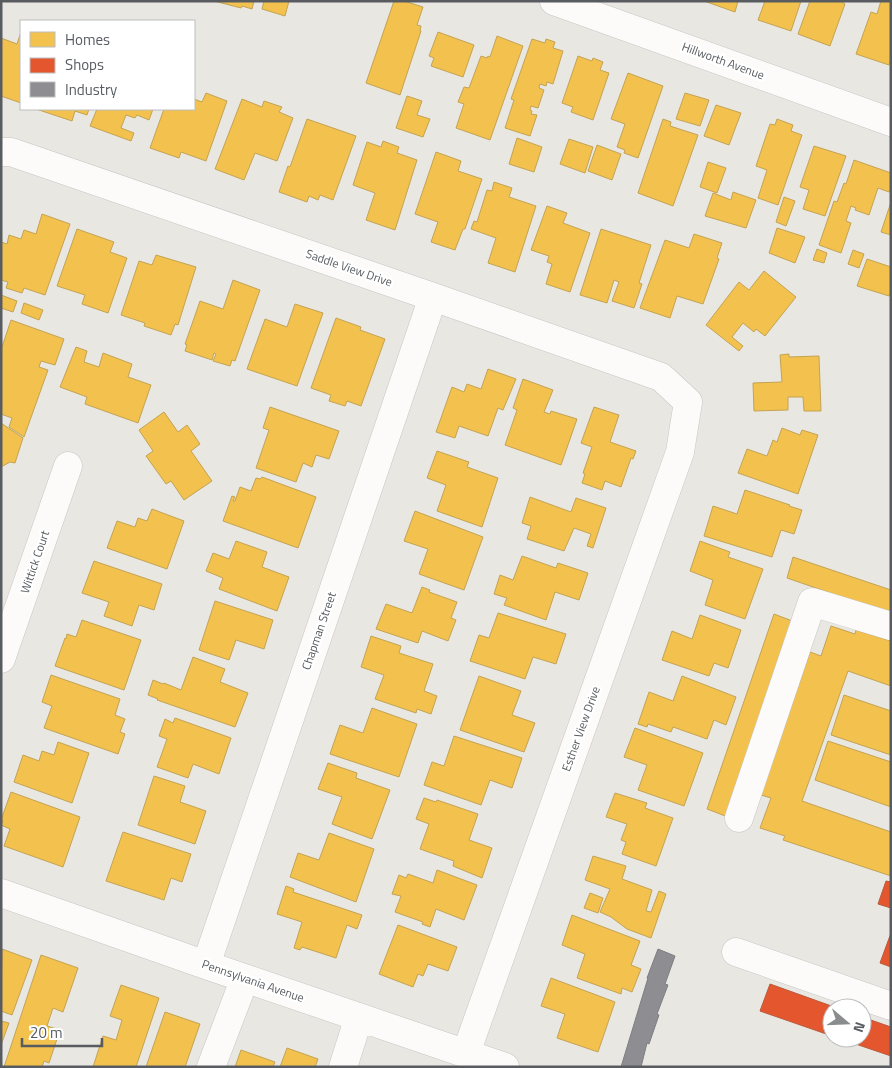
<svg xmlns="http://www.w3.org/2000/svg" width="892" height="1068" font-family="'Titillium Web',sans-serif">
<rect width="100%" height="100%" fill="#e8e7e1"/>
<path fill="#f2c14e" stroke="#c4a353" d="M214 1H254L252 9 242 6 241 8Z
M264 1H289L285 16 262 9Z
M394 1H404L423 7 417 25 421 26 420 31H421L400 95 366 83Z
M704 1H738L735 12Z
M765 1H801L791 31 758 20Z
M810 1H840L845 4 830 46 798 34Z
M881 1H891V59L889 65 856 54 871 12 877 14Z
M21 32V103L1 96V38L17 44Z
M438 32 474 45 463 77 431 66 434 58 429 56Z
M497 36 523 46 490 140 456 128 464 104 458 102 464 87 469 88 481 56 487 58 488 56 490 57Z
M532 39 545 43 546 39 555 42 553 48 563 51 553 84 547 82 546 86 540 84 539 88 544 90 538 108 531 106 530 110 532 111 531 114 537 115 530 136 505 128 514 100 511 99Z
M578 56 592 61 593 58 603 62 600 70 609 73 593 120 571 112 573 107 562 103Z
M628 73 663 86 638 158 624 153 625 150 617 147 625 124 611 119Z
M206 93 227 101 206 161 181 152 179 158 150 148 164 109H194V99L202 102Z
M685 93 709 100 700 126 676 119Z
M407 96 422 101 417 115 430 119 423 137 396 128Z
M242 99 262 107 264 101 282 107 279 112 293 118 277 161 255 153 244 180 215 169Z
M716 105 741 113 729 145 704 136Z
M36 109H89L87 115 75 111 72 121Z
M97 109H153L149 120 137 115 135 118 126 115 121 128 134 133 131 141 90 126Z
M307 119 356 136 333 200 320 195 318 200 309 196 307 202 279 192 288 166 290 167Z
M663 119 671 122 670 126 698 135 673 206 638 193Z
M777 119 793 125 791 131 802 135 778 205 758 198 767 170 756 166 770 124 775 125Z
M517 138 542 147 534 172 509 164Z
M569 139 593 147 585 173 560 164Z
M383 141 399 147 397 153 417 160 395 230 366 220 375 193 353 185 367 142 381 147Z
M597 145 621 154 612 180 588 171Z
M814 146 846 156 825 216 803 209 809 190 800 187Z
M436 152 461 161 458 171 482 179 465 229H463L455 250 431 242 438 222 415 214Z
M854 160 891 173V188L889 192 878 188 869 215 855 210 856 208 851 206 846 221 851 223 841 253 819 245 834 201 837 202 844 183 846 184Z
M708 162 726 168 717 193 700 187Z
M494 182 512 188 509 197 536 206 515 272 488 263 496 238 471 229 474 221 477 222 487 190 492 191Z
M733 192 756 200 746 228 705 216 713 193 731 200Z
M784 197 795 201 786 226 776 222Z
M891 202V235L881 232Z
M547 206 567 213 563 223 590 233 570 292 546 284 552 264 547 262 549 256 531 250Z
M42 214 70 224 45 295 24 288 22 293 6 288 8 282 1 280V242L7 244 9 235 21 239 24 230 36 234Z
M777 228 805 237 795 263 769 253Z
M77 229 114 242 110 252 127 258 108 313 82 304 85 295 57 286Z
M601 229 651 245 639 283 642 284 634 308 612 301 619 282 614 280 607 303 580 295Z
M694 234 722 243 717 258 719 259 703 304 677 296 670 318 640 308 665 240 689 248Z
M817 249 827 253 824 263 813 260Z
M853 250 864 254 859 268 848 264Z
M156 255 196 267 178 325 175 324 171 335 144 326 145 323 121 315 139 261 152 265Z
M867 259 891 267V291L889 296 857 286Z
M764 271 796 297 765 336 756 329 754 332 743 323 732 337 743 346 739 351 706 325 739 282 749 290Z
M233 280 260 290 235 361 232 360 230 366 213 361 216 354 214 353 212 360 185 351 187 345 185 344 200 301 223 309Z
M1 295 17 301 13 312 1 308Z
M24 303 43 310 39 320 21 313Z
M295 304 323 313 297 386 247 369 265 319 287 327Z
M336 318 361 327 360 330 385 339 361 406 347 401 345 406 329 401 331 395 311 388Z
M11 320 64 339 55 365 41 361 39 367 48 370 24 437 9 427 12 418 1 414V350Z
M76 347 87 351 84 362 99 367 103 353 132 364 128 377 151 385 138 423 85 404 87 397 60 387Z
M789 354V357L819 356 821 411H804L803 397H788V410L754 411 753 383 782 382 780 355Z
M488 369 516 379 503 410 498 408 488 436 459 426 455 438 436 432 452 387 464 392 467 384 481 389Z
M523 379 553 390 544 412 550 414 551 411 577 419 561 465 505 445 517 410 513 408Z
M270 407 339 431 329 459 316 455 312 467 303 463 296 482 256 468 269 430 263 428Z
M594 407 619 415 610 442 636 451 633 459 631 458 621 487 605 481 602 490 582 483 585 474 583 473 592 447 581 443Z
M164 412 178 432 187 425 200 444 191 451 212 481 184 500 171 481 166 484 146 456 153 451 139 430Z
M1 423 23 438 15 463 10 462 1 467Z
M782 428 800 435 802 430 818 435 798 494 738 473 747 449 767 456 773 440 777 442Z
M437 451 469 462 467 467 498 478 482 527 437 511 446 485 427 478Z
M262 477 316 497 298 548 223 521 232 496 235 497 233 501H235L240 487 251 491 256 478 260 479Z
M745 490 790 505 789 506 802 510 794 534 781 530 772 557 704 536 713 506 737 514Z
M530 497 571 512 576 498 606 508 593 548 587 546 591 534 574 528 564 551 527 539 531 526 522 523Z
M152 509 184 521 167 569 107 548 117 521 135 527 138 518 147 521Z
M415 511 483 537 464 590 419 574 428 549 404 541Z
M236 541 267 552 262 567 289 577 277 611 219 589 223 578 206 571 213 553 229 559Z
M700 541 730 552 728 557 763 569 745 619 705 605 713 580 690 571Z
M522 556 556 568 558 563 588 573 579 600 555 592 546 620 504 605 507 598 494 594 500 575 513 580Z
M793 557 891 590V614L787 578Z
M94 561 162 584 154 610 139 605 132 626 104 616 109 602 82 593Z
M422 587 430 590 429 592 457 602 451 618 456 620 448 641 422 631 418 643 376 629 386 604 412 613Z
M215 601 273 620 264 649 236 640 229 660 199 650Z
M498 613 566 634 556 664 533 657 525 679 470 661 479 635 489 638Z
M774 614 795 622 728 817 707 809Z
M700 615 741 630 728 668 714 663 709 676 662 660 672 631 692 639Z
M82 620 141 640 124 690 55 666 65 638 66 639 67 634 76 637Z
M831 626 855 634 856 630 891 641V686L848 671 802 801 891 832V876L783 840 785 836 760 828 771 798 761 795 810 652 821 656Z
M371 636 401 646 399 653 433 664 424 691 437 696 431 714 417 709 416 713 375 699 384 675 361 667Z
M193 657 225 669 220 682 248 693 235 727 157 700 158 699 148 695 153 680 163 684 164 683 181 690Z
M51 675 120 699 115 715 125 719 120 732 125 734 118 754 44 728 52 706 42 702Z
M479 676 521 691 512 715 535 723 524 752 460 730Z
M682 676 736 697 726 725 714 720 707 739 673 727 671 732 648 724 647 727 638 724 649 692 673 701Z
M844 695 891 711V755L831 735Z
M372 708 417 724 399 777 330 754 340 725 363 733Z
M175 718 231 738 219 774 193 764 188 778 157 767 167 739 159 736 165 719 173 723Z
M635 728 703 753 684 806 638 790 647 765 624 757Z
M454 736 522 758 512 788 490 780 481 805 424 785 432 762 444 766Z
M828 741 891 762V807L815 780Z
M58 742 89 753 72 803 14 782 23 755 39 761 42 751 54 755Z
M328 763 357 773 356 778 390 790 372 839 332 824 342 797 318 789Z
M154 776 185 786 180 802 206 811 195 844 138 825Z
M11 792 80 817 63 867 4 846 10 829 1 825 3 821 1 820Z
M615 793 647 803 645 808 673 818 656 866 622 854 626 842 621 840 627 824 606 817Z
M424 798 436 802 437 800 478 814 469 840 492 848 482 878 453 866 454 861 420 849 429 824 416 819Z
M123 832 191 854 182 882 171 878 164 900 106 881Z
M329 833 374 849 356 902 290 877 298 853 319 860Z
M593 856 626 866 622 879 652 890 646 911 651 912 659 891 666 894 651 938 627 929 611 917 600 912 610 889 585 880Z
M437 870 477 885 464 920 436 909 430 927 422 924 423 922 395 912 401 896 392 894 399 875 406 878 408 874 433 883Z
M286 886 294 889 293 892 362 915 357 929 347 925 336 958 302 947 300 950 294 948 302 922 277 914Z
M590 893 603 898 598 913 584 908Z
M572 915 640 941 631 965 641 969 632 992 622 988 621 994 577 978 585 954 562 945Z
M398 925 457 947 448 971 428 964 423 976 418 974 413 987 379 974Z
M2 949 32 960 12 1015 1 1011Z
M41 955 78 968 63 1012 53 1008 47 1026 60 1030 49 1063 44 1061 42 1067H4Z
M551 978 615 1002 598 1052 557 1038 565 1014 541 1006Z
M121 985 159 998 136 1067H93L103 1036 116 1040 122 1020 110 1016Z
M165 1012 200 1024 185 1067H146Z
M1 1021 9 1023 1 1045Z
M287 1048 318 1059 315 1067H280Z
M241 1050 275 1062 273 1067H235Z"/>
<path fill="#e4572e" stroke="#ba583d" d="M886 881 891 882V908L878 904Z
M891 933V967L880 963Z
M770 984 837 1008H832V1036L760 1011Z
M862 1017 891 1027V1056L838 1038H862Z"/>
<path fill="#8d8d92" stroke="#7d7e83" d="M658 949 675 956 665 984 668 985 657 1014 659 1015 649 1044 647 1043 641 1067H621L648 978H647Z"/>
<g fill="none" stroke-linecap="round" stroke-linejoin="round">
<g stroke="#c6c6c6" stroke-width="29">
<path id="minor" d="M554 1 891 122
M1 152H11L433 297 661 377 688 402 680 452 466 1053
M1 659 68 466
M739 818 812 602 891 626
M1 893 206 965 505 1067
M736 952 891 1006
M206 965 433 297
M211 1067 245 978
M343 1067 359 1017"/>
</g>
<use href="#minor" stroke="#fcfbfa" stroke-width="28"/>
</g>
<g text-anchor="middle" stroke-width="5" stroke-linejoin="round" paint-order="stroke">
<g font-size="12" fill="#585c60" stroke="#fff">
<text transform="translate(723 61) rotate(20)" y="4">Hillworth Avenue</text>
<text transform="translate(349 268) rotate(19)" y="4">Saddle View Drive</text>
<text transform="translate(35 562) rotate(-71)" y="4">Wittick Court</text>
<text transform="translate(319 631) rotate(-71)" y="4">Chapman Street</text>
<text transform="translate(581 729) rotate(-70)" y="4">Esther View Drive</text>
<text transform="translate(253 981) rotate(19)" y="4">Pennsylvania Avenue</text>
</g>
</g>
<rect width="892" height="1068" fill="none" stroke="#585c60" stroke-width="5"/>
<rect x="20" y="20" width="175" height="90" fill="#ffffff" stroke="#bcbebf"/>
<rect x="30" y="32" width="25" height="15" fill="#f2c14e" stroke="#bcbebf"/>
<text x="65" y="45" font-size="15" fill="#585c60">Homes</text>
<rect x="30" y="58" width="25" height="15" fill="#e4572e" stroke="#bcbebf"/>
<text x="65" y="70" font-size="15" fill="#585c60">Shops</text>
<rect x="30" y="82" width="25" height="15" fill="#8d8d92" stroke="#bcbebf"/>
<text x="65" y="95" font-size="15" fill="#585c60">Industry</text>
<g transform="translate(847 1023) rotate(109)"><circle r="24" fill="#ffffff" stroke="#bcbebf"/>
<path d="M0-4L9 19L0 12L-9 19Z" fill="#8a8d8d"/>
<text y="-8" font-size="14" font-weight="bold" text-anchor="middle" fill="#585c60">N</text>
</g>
<path d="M22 1038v8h80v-8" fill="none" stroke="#585c60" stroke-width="2.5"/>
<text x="30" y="1038" font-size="15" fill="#585c60" stroke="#ffffff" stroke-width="4" paint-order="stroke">20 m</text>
</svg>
